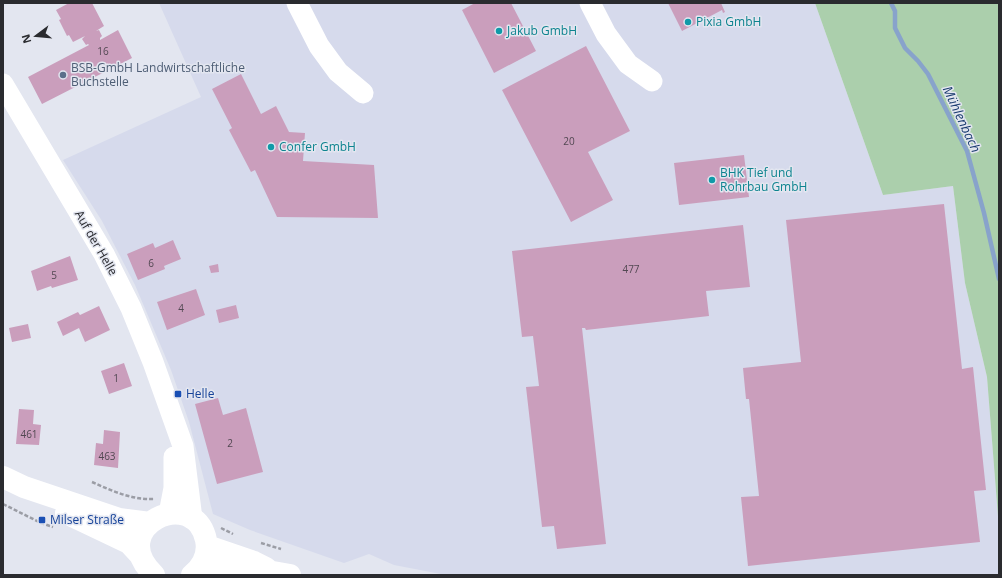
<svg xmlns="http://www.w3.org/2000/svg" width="1002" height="578" font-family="'Open Sans',sans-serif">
<rect width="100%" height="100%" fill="#e3e6f0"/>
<path fill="#d6daec" d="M159 3H815L883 195 953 186 965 283 987 377 999 529V575H446L394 565 369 554 344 563 250 530 213 514 189 422 171 370 135 285 102 221 63 160 201 97Z"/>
<path fill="#abcfac" d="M815 3H999V529L987 377 965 283 953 186 883 195Z"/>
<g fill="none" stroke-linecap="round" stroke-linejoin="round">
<path stroke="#88a3cb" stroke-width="4.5" d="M891 3 895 11V28L905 48 918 61 928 74 967 151 984 213 999 279"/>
</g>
<path fill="#ca9ebc" d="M69 3H92L104 26 96 31 99 30 102 36 100 38V40L118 30 132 58 42 104 28 77 89 45 88 44 86 45 82 39 85 36 73 42 69 35 67 36 59 20 61 19 56 10Z
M475 3H511L536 51 494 73 462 10Z
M668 3H721L725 12 723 13 722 10 682 31Z
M586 46 630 131 588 152 613 200 571 222 502 90Z
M241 74 261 114 276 106 289 132 305 133 303 161 374 165 378 218 277 217 255 170 251 172 229 130 232 128 212 89Z
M744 155 749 197 679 205 674 163Z
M944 204 962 369 973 367 986 490 974 491 980 542 748 566 741 497 759 496 749 399H746L743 368 801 362 786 220Z
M743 225 750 287 706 291 709 316 586 330 585 328H582L606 544 557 549 554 526 542 527 526 387 539 386 533 336 522 337 512 251Z
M173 240 181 259 164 266 165 269 138 280 127 254 153 243 155 248Z
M70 256 78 280 52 288 51 286 37 291 31 271Z
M218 264 219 272 211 273 209 266Z
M196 289 205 315 167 330 157 302Z
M236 305 239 318 219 323 216 310Z
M99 306 110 330 85 342 79 328 63 336 57 322 78 312 80 315Z
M28 324 31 338 12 342 9 328Z
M124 363 132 386 109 394 101 371Z
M218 398 223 415 246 408 263 472 217 484 195 404Z
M19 409 34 410 33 424 41 425 39 445 16 444Z
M104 430 120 432 118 468 94 465 96 443 103 444Z"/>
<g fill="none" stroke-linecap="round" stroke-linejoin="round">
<path stroke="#9b9da5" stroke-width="2.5" stroke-dasharray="4 2" stroke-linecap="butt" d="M92 482C112 491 132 500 154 499
M3 504 41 523 53 527
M221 528 233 534
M261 543 281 549"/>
<path stroke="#fff" stroke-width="21" d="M297 3 319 46 338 72 363 93
M590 3 606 34 628 64 652 81
M3 84 104 254 131 308 153 362 183 446 192 519
M169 514 174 488V457"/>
<path stroke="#fff" stroke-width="22" d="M3 477 24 487 119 519 150 523
M66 513 129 543 141 556
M207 546 254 562 266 568
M199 569 249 573 273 572 290 575
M154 575C104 527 194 484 206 540 209 555 203 566 192 575"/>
</g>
<g fill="#0f9aa8" stroke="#e3e6f0" stroke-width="1.5">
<circle cx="688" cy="22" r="4"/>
<circle cx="499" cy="31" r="4"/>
<circle cx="271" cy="147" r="4"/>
<circle cx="712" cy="180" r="4"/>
</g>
<circle fill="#5c6f8a" stroke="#e3e6f0" stroke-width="1.5" cx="63" cy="75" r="4"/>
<g fill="#1a4fb4" stroke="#e3e6f0" stroke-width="1.5">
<rect x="174" y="390" width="8" height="8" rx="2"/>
<rect x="38" y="516" width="8" height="8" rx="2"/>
</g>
<g text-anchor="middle" stroke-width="3" stroke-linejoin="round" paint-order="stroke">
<g font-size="10" fill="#524852">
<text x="103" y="55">16</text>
<text x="569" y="145">20</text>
<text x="151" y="267">6</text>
<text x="631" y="273">477</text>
<text x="54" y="279">5</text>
<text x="181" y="312">4</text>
<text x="116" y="382">1</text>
<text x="29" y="438">461</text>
<text x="230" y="447">2</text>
<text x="107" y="460">463</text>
</g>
<g font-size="12" fill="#0d838f" stroke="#e3e6f0" text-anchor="start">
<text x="696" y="26">Pixia GmbH</text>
<text x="507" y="35">Jakub GmbH</text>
<text x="279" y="151">Confer GmbH</text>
<text x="720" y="177">BHK Tief und<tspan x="720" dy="14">Rohrbau GmbH</tspan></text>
</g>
<g font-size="12" fill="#4e5e75" stroke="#e3e6f0" text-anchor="start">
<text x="71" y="72">BSB-GmbH Landwirtschaftliche<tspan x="71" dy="14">Buchstelle</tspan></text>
</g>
<g font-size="12" fill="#2a2b2f" stroke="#e3e6f0">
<text transform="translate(96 243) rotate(60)" y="4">Auf der Helle</text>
</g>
<g font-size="12" fill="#164399" stroke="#e3e6f0" text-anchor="start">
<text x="186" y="398">Helle</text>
<text x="50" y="524">Milser Straße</text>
</g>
<g font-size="13" font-style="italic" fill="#1a3c6f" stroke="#e3e6f0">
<text transform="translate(962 119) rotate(65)" y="5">Mühlenbach</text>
</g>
</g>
<rect width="1002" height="578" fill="none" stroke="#2a2b2f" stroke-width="8"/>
<g transform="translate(36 36) rotate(254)" stroke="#e3e6f0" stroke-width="3" paint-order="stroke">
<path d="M0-3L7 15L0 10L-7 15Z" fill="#2a2b2f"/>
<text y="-6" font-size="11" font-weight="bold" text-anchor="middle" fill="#2a2b2f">N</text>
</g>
</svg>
